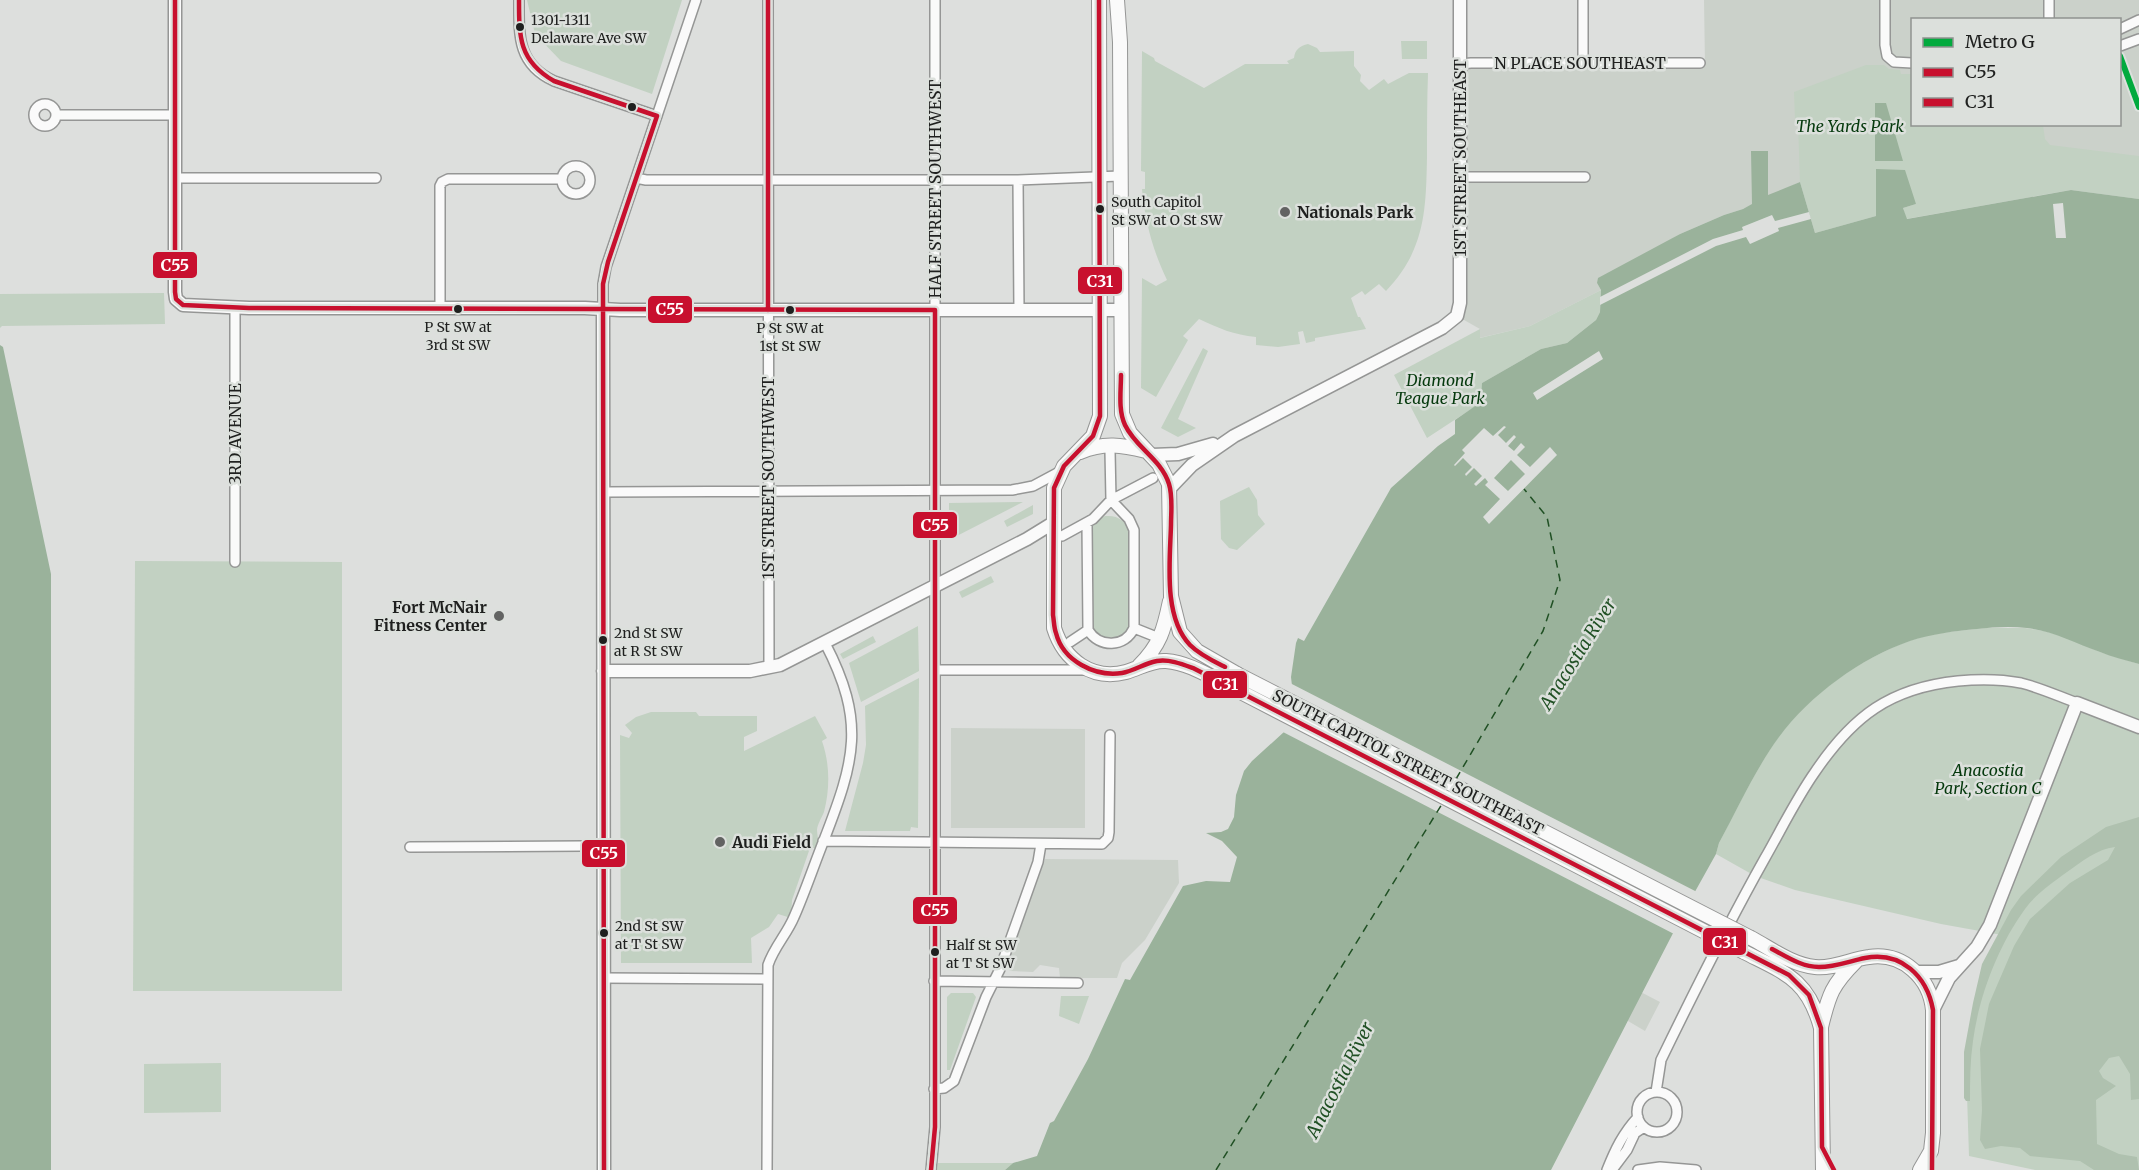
<svg xmlns="http://www.w3.org/2000/svg" width="2139" height="1170" font-family="Merriweather,serif">
<rect width="100%" height="100%" fill="#dddfdd"/>
<path fill="#cbd1ca" fill-rule="evenodd" d="M1704 0H2139V184L1800 182 1743 209 1724 215 1680 234 1597 283 1601 290 1530 326 1479 338 1480 329 1457 316 1460 64 1705 65ZM1912 20H2120V124H1912Z
M951 728 1085 729V828H951Z
M1045 859 1178 860 1179 883 1145 940 1122 963 1117 978H1060L1059 968 1040 965 1033 972 1010 971 1007 966Z
M1604 973 1660 1002 1645 1031 1628 1021Z"/>
<path fill="#c2d1c2" d="M527 0H682L652 94 561 61 535 34Z
M1401 41H1427V59H1402Z
M1308 44 1317 48 1320 52 1354 51V66L1361 75 1360 81 1369 90 1384 79 1388 84 1409 73H1428C1427 101 1427 129 1427 157 1426 211 1425 250 1386 291L1379 284 1365 295 1362 291 1351 298 1358 317H1360L1366 329 1315 338V341L1306 343 1303 331 1298 332 1300 344 1278 347 1256 345V337C1234 335 1218 328 1199 319L1183 336 1188 340 1156 397 1141 388 1142 278 1156 286 1167 280C1153 251 1145 222 1142 189H1145V172L1141 171 1142 51 1154 58 1155 61 1204 88 1245 64H1289L1287 61 1294 58C1295 49 1300 46 1308 44Z
M1866 65H1884L1889 69 1900 70 1901 74H1912V124L2043 125 2045 139 2050 145 2139 156V199L2071 190 1906 219 1903 208 1916 204 1876 170V216L1815 233 1800 182 1798 120 1795 119 1794 92Z
M1601 290 1600 312 1596 320 1567 343 1541 349 1482 383V402L1427 438 1394 375 1480 329V338L1530 326Z
M164 293 165 324 2 326 0 328V294Z
M1203 348 1208 351 1178 419 1196 428 1178 437 1161 428Z
M1249 487 1257 500 1258 515 1265 524 1237 550 1229 548 1221 539 1220 501Z
M1023 502 949 540V503Z
M1033 505V514L1007 527 1004 521Z
M1105 516C1119 515 1125 521 1130 532V628L1125 636 1107 641 1092 631 1091 530 1096 521Z
M135 561 342 562V991H133Z
M991 576 994 582 962 598 959 592Z
M918 626 919 671 861 702 849 663Z
M1986 628H2025L2044 631 2065 637 2100 652 2139 664V1170H2035L1969 1156 1967 1095 1972 1024 2002 935 1941 924 1795 890 1755 876 1716 854 1719 843C1738 807 1756 768 1780 735 1812 693 1860 659 1909 641 1933 632 1961 631 1986 628Z
M873 636 876 642 843 659 840 654Z
M919 678 918 828 911 827 910 831H845L863 763 866 745 865 706Z
M651 712H696L699 716H757V731L744 737V751L815 716 827 738 822 741C830 764 830 789 824 812 822 817 817 825 817 830 817 835 819 841 819 848H810L792 900 791 918 778 914 769 927 751 938 752 963H621L620 735 629 738 632 733 625 725 636 717Z
M951 993H973L976 997 950 1070H947V997Z
M1061 996H1089L1079 1024 1059 1016Z
M221 1063V1112L144 1113V1064Z
M938 1163H1013L1005 1170H937Z"/>
<path fill="#afc1af" d="M2139 817V1099L2131 1100 2130 1074 2119 1056 2109 1058 2099 1071 2103 1078 2116 1086 2096 1100 2097 1144 2119 1154 2137 1157 2139 1170H2094L2080 1161 2030 1156 2020 1148 2001 1146 1985 1149 1980 1140 1982 1110 1980 1049 1989 1004 2014 946 2030 919 2070 883 2108 860 2115 847C2097 849 2081 862 2067 872 2052 883 2036 894 2025 909 1998 946 1979 996 1973 1041 1970 1061 1970 1081 1970 1101H1966L1964 1098V1052L1973 1003 1982 964 2011 910 2021 896 2061 857 2106 827Z"/>
<path fill="#9ab29b" d="M1875 103H1886L1903 161H1875Z
M1751 151H1768V195L1800 182 1815 233 1876 216V169L1905 170 1916 204 1903 208 1907 219 2071 190 2139 199V664C2126 660 2112 657 2100 652 2075 643 2053 631 2027 628 2011 626 1993 627 1977 629 1955 631 1931 634 1910 641 1861 658 1810 695 1779 737 1755 770 1738 808 1719 843L1716 854 1687 906 1551 1170H1005L1013 1163 1037 1156 1050 1123 1054 1121 1088 1059 1125 979 1130 980 1183 886 1206 881 1230 882 1237 857 1222 841 1206 833 1221 832 1228 829 1234 817 1236 795 1244 771 1252 761 1296 721 1291 677 1296 643 1298 638 1304 641 1391 488 1438 446 1455 434V420L1481 402 1482 383 1541 349 1567 343 1596 320 1600 312 1601 290 1597 283 1598 278 1680 234 1724 215 1743 209 1752 204Z
M0 345 3 347 51 574V1170H0Z"/>
<path fill="#dddfdd" fill-rule="evenodd" d="M2063 203 2066 238H2056L2053 204Z
M1809 212 1811 219 1778 228 1779 231 1750 244 1746 237 1716 246 1600 305V297L1713 239 1743 230 1742 227 1772 215 1775 221Z
M1599 351 1603 359 1537 400 1533 393Z
M1504 426 1506 427 1498 435 1506 443 1514 435 1516 437 1508 446 1514 451 1521 443 1525 447 1517 455 1530 467 1550 447 1557 455 1489 524 1483 517 1500 499 1485 485 1488 482 1485 478 1476 486 1474 484 1482 476 1474 468 1466 476 1465 474 1472 467 1463 458 1455 466 1454 465 1465 453 1462 450 1484 428 1493 436ZM1511 460 1525 474 1508 491 1494 478Z
M1288 682 1699 893 1676 935 1281 731 1295 715 1290 699Z"/>
<g fill="none" stroke-linecap="round" stroke-linejoin="round">
<path stroke="#205024" stroke-width="1.5" stroke-dasharray="8 6" stroke-linecap="butt" d="M1456 779 1543 631 1560 580 1547 517 1524 489
M1216 1170 1442 804"/>
<g stroke="#959695" stroke-width="12">
<path id="street" d="M519 0C519 35 517 64 554 81L657 116
M768 0 769 668
M1885 0V45L1887 56 1894 62 1912 63
M2049 20V0
M2120 29 2139 20
M2120 46 2139 39
M1583 63V0
M1460 64 1471 63H1700
M34 115a11 11 0 1 1 22 0a11 11 0 1 1-22 0Z
M56 115H175
M562 180a14 14 0 1 1 28 0a14 14 0 1 1-28 0Z
M1460 177H1585
M175 178H376
M636 178 646 180H1018L1120 176
M1018 180 1019 310
M235 307V562
M440 308V186L442 182 448 179H562
M603 309V284L606 267 696 0
M604 492 1012 490 1033 486 1061 471
M1087 524 1088 630C1099 648 1125 648 1134 628V530L1129 519 1111 500 1110 451
M1062 536 1093 519 1111 500 1153 478
M1134 628 1154 636
M1070 642 1088 630
M935 670H1088
M823 841 1102 844 1108 838 1109 832 1110 735
M410 847 583 846
M603 978 767 979
M934 981 1078 983
M934 1089 944 1088 954 1081 986 997 1000 969 1038 862 1041 844
M1656 1092 1661 1060C1694 992 1728 924 1765 858 1781 830 1796 799 1815 772 1853 716 1890 688 1958 681 1979 679 2000 679 2021 683 2041 688 2058 696 2077 703
M1637 1112a20 20 0 1 1 40 0a20 20 0 1 1-40 0Z
M767 1170 768 965C774 947 787 934 794 917 805 892 814 865 824 840 855 760 866 722 825 643
M931 1170 935 1127V0
M1607 1170C1615 1150 1623 1133 1638 1117
M1612 1170 1627 1150 1635 1133 1644 1127
M1638 1170 1660 1167 1696 1170"/>
</g>
<g stroke="#959695" stroke-width="15">
<path id="secondary" d="M175 0V292L176 299 183 305 249 308H585L620 310H1120
M603 309 604 1170
M1152 455 1178 454 1213 444
M1170 488 1192 465 1234 436 1442 328 1457 316 1460 303V0
M603 671H750L780 665 1027 539 1053 523
M1916 972H1939L1959 966
M1933 1010 1949 978 1977 947 1990 925 2077 703 2139 727"/>
</g>
<g stroke="#959695" stroke-width="16">
<path id="primary" d="M1099 0 1100 416 1093 436 1064 466 1054 488V628C1064 660 1092 681 1126 672 1140 668 1151 660 1166 661 1190 663 1210 677 1231 687
M1117 0 1120 42 1122 414 1130 433 1159 464 1169 484 1171 596 1180 632 1197 651 1237 674
M1080 452C1104 442 1122 445 1146 451
M1139 666C1160 645 1164 630 1170 601
M1751 938C1770 948 1792 965 1815 967 1834 969 1851 959 1869 957 1903 952 1930 978 1933 1010V1133L1931 1151 1920 1170
M1744 952C1785 973 1808 979 1821 1028L1823 1170
M1821 1027C1829 994 1832 985 1856 961"/>
</g>
<use href="#street" stroke="#fafafa" stroke-width="9"/>
<use href="#secondary" stroke="#fafafa" stroke-width="12"/>
<use href="#primary" stroke="#fafafa" stroke-width="14"/>
<g stroke="#959695" stroke-width="16" stroke-linecap="butt">
<path id="primary-bridge" d="M1237 674 1751 938
M1231 687 1744 952"/>
</g>
<use href="#primary-bridge" stroke="#fafafa" stroke-width="14"/>
<g stroke="#dce0dc" stroke-width="9">
<path id="bus-1" d="M175 0V292L176 299 183 305 249 308 935 310
M519 0C519 37 519 61 554 81L657 116 608 262 603 284 604 1170
M768 0V310
M931 1170 935 1127V310"/>
</g>
<g stroke="#dce0dc" stroke-width="9">
<path id="bus-2" d="M1099 0 1100 416 1093 436 1064 466 1054 488 1053 615C1054 621 1054 628 1056 633 1063 661 1095 677 1122 673 1134 671 1145 663 1157 661 1169 659 1182 664 1193 668L1789 975 1809 995 1821 1028 1822 1147 1834 1170
M1121 375C1121 391 1118 410 1125 425 1136 448 1161 459 1169 484 1173 497 1171 512 1171 525 1170 561 1163 617 1190 645 1200 655 1213 661 1225 667
M1772 949C1787 957 1802 967 1819 967 1835 967 1850 961 1865 958 1901 951 1927 976 1933 1010L1932 1170"/>
</g>
<use href="#bus-1" stroke="#c8102e" stroke-width="4.5"/>
<use href="#bus-2" stroke="#c8102e" stroke-width="4.5"/>
<g stroke="#dce0dc" stroke-width="10">
<path id="metro-1" d="M2120 56 2139 107"/>
</g>
<use href="#metro-1" stroke="#02aa3e" stroke-width="6"/>
</g>
<g fill="#1f201f" stroke="#dce0dc" stroke-width="2">
<circle cx="520" cy="27" r="5"/>
<circle cx="632" cy="107" r="5"/>
<circle cx="1100" cy="209" r="5"/>
<circle cx="458" cy="309" r="5"/>
<circle cx="790" cy="310" r="5"/>
<circle cx="603" cy="640" r="5"/>
<circle cx="604" cy="933" r="5"/>
<circle cx="935" cy="952" r="5"/>
</g>
<g fill="#626362" stroke="#dce0dc" stroke-width="2">
<circle cx="1285" cy="212" r="6"/>
<circle cx="499" cy="616" r="6"/>
<circle cx="720" cy="842" r="6"/>
</g>
<g text-anchor="middle" stroke-width="5" stroke-linejoin="round" paint-order="stroke">
<g font-size="14" fill="#1f201f" stroke="#dce0dc" text-anchor="start">
<text x="531" y="25">1301-1311<tspan x="531" dy="18">Delaware Ave SW</tspan></text>
<text x="1111" y="207">South Capitol<tspan x="1111" dy="18">St SW at O St SW</tspan></text>
<text x="458" y="332" text-anchor="middle">P St SW at<tspan x="458" dy="18">3rd St SW</tspan></text>
<text x="790" y="333" text-anchor="middle">P St SW at<tspan x="790" dy="18">1st St SW</tspan></text>
<text x="614" y="638">2nd St SW<tspan x="614" dy="18">at R St SW</tspan></text>
<text x="615" y="931">2nd St SW<tspan x="615" dy="18">at T St SW</tspan></text>
<text x="946" y="950">Half St SW<tspan x="946" dy="18">at T St SW</tspan></text>
</g>
<g font-size="16" fill="#1f201f" stroke="#dce0dc">
<text x="1580" y="69">N PLACE SOUTHEAST</text>
<text transform="translate(1460 158) rotate(-90)" y="6">1ST STREET SOUTHEAST</text>
<text transform="translate(935 189) rotate(-90)" y="6">HALF STREET SOUTHWEST</text>
<text transform="translate(235 434) rotate(-90)" y="6">3RD AVENUE</text>
<text transform="translate(768 478) rotate(-90)" y="6">1ST STREET SOUTHWEST</text>
<text transform="translate(1408 762) rotate(27)" y="6">SOUTH CAPITOL STREET SOUTHEAST</text>
</g>
<g font-size="16" font-style="italic" fill="#05390d" stroke="#dce0dc">
<text x="1850" y="132">The Yards Park</text>
<text x="1440" y="386">Diamond<tspan x="1440" dy="18">Teague Park</tspan></text>
<text x="1988" y="776">Anacostia<tspan x="1988" dy="18">Park, Section C</tspan></text>
</g>
<g font-size="16" font-weight="bold" fill="#1f201f" stroke="#dce0dc" text-anchor="start">
<text x="1297" y="218">Nationals Park</text>
<text x="487" y="613" text-anchor="end">Fort McNair<tspan x="487" dy="18">Fitness Center</tspan></text>
<text x="732" y="848">Audi Field</text>
</g>
<g font-size="18" font-style="italic" fill="#205024" stroke="#dce0dc">
<text transform="translate(1578 654) rotate(-58)" y="6">Anacostia River</text>
<text transform="translate(1340 1080) rotate(-63)" y="6">Anacostia River</text>
</g>
</g>
<g stroke="#dce0dc" stroke-width="2">
<rect x="152" y="251" width="46" height="28" rx="6" fill="#c8102e"/>
<rect x="1077" y="266" width="46" height="29" rx="6" fill="#c8102e"/>
<rect x="647" y="295" width="46" height="29" rx="6" fill="#c8102e"/>
<rect x="912" y="511" width="46" height="28" rx="6" fill="#c8102e"/>
<rect x="1202" y="670" width="46" height="29" rx="6" fill="#c8102e"/>
<rect x="581" y="839" width="45" height="29" rx="6" fill="#c8102e"/>
<rect x="912" y="896" width="46" height="29" rx="6" fill="#c8102e"/>
<rect x="1702" y="927" width="45" height="29" rx="6" fill="#c8102e"/>
</g>
<g font-size="16" text-anchor="middle" font-weight="bold" fill="#fff">
<text x="175" y="271">C55</text>
<text x="1100" y="287">C31</text>
<text x="670" y="315">C55</text>
<text x="935" y="531">C55</text>
<text x="1225" y="690">C31</text>
<text x="604" y="859">C55</text>
<text x="935" y="916">C55</text>
<text x="1725" y="948">C31</text>
</g>
<rect x="1911" y="18" width="210" height="108" fill="#dce0dc" stroke="#909390" stroke-width="1.5"/>
<rect x="1923" y="38" width="30" height="9" fill="#02aa3e" stroke="#909390" stroke-width="1.5"/>
<text x="1965" y="48" font-size="18" fill="#1f201f">Metro G</text>
<rect x="1923" y="68" width="30" height="9" fill="#c8102e" stroke="#909390" stroke-width="1.5"/>
<text x="1965" y="78" font-size="18" fill="#1f201f">C55</text>
<rect x="1923" y="98" width="30" height="9" fill="#c8102e" stroke="#909390" stroke-width="1.5"/>
<text x="1965" y="108" font-size="18" fill="#1f201f">C31</text>
</svg>
